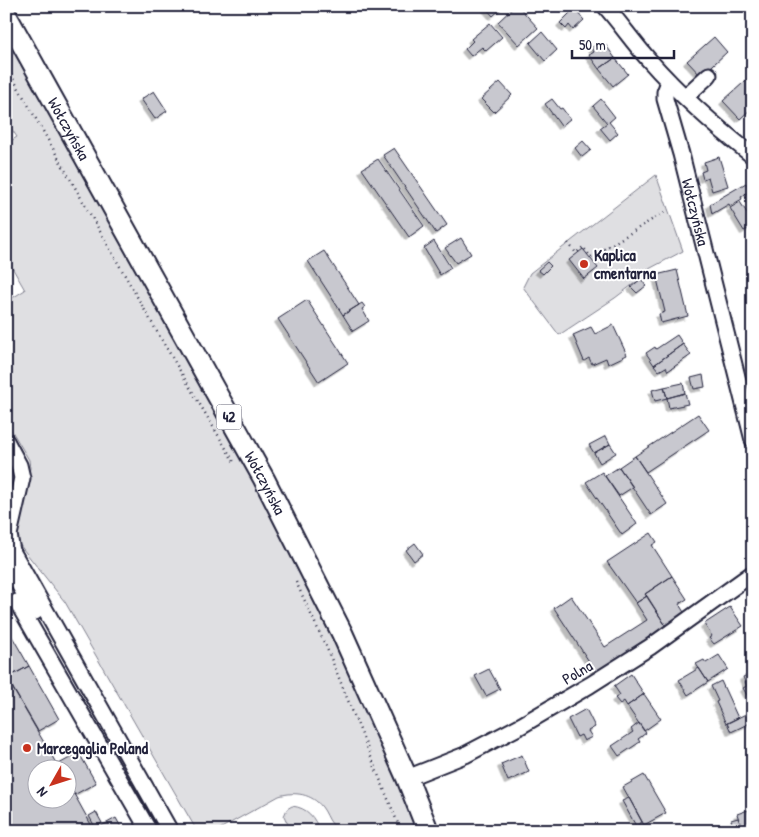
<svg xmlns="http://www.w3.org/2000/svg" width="759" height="837" font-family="'Patrick Hand',sans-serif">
<defs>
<filter id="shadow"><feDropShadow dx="-3.5" dy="3.5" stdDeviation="0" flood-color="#0004"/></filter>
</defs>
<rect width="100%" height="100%" fill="#fff"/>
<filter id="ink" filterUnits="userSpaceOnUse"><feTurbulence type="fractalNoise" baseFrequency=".02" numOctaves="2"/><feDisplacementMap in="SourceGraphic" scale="10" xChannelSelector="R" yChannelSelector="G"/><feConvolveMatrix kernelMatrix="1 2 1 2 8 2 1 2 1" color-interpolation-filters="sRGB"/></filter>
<g filter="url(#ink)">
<path fill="#dfdfe2" stroke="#80808e" d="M6 35 259 485 360 687 417 831H342C339 829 335 826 332 824 328 819 326 812 322 807 312 794 295 791 279 796L216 831H197L65 602 15 539 30 468 29 460 6 421V302L25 290 6 257V144L17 137 6 121Z
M656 175 683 251 649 269 640 279 615 298 559 335 523 287 530 273Z
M292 806C308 808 314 817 320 831H291L284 816 287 809Z"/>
<path fill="#c8c8cf" stroke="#22223b" filter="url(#shadow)" d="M486 6H504L493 16 485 7Z
M515 6H518L538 28 519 45 498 22Z
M574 9 584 20 573 30 569 25 566 29 560 23Z
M490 23 502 37 486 51 482 47 471 56 465 49 473 41 471 39Z
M542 32 557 50 545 61 530 43Z
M714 37 727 52 701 76 687 61Z
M597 43 600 47 605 44 615 58 599 69 589 55 594 52 591 48Z
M615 58 628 74 613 86 599 69Z
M753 74V107L740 119 723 101Z
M500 82 512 95 494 112 481 99Z
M154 91 167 111 155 119 141 99Z
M552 99 560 109 562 108 570 119 561 126 545 104Z
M601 99 615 117 609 122 618 133 610 140 600 128 607 123 593 106Z
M583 141 591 150 582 157 575 148Z
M394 148 447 225 436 233 383 155Z
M719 157 728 186 712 191 708 177 703 179 701 172 706 170 704 162Z
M378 159 424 226 409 237 362 169Z
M746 183 750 191 741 197 742 199 730 206 729 204 712 214 710 204Z
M740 202 753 222V226L744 231 730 208Z
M461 238 471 254 456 263 445 248Z
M434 241 451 268 440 275 424 248Z
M583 249 598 268 584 279 569 260Z
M324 251 359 305 343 315 308 261Z
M547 262 551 266 543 274 538 270Z
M677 270 688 316 661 323 659 314 665 312 656 275Z
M641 279 646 286 637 293 631 287Z
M307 300 348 363 319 382 278 319Z
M362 303 365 307 362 309 369 321 353 331 343 315Z
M613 325 627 355 608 364 606 358 592 364 589 358 584 361 573 335 591 327 595 334Z
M677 335 683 344 654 365 646 353 655 347 656 349Z
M683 344 691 355 668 371 666 367 659 371 654 365Z
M703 375 705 387 694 389 691 378Z
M683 383 685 393 667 398 664 387Z
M664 387 667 398 655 401 652 390Z
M685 393 688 404 669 408 667 398Z
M698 414 709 430 646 472 635 456Z
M606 436 610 444 594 453 589 445Z
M610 444 616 453 600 463 594 453Z
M635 456 667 504 651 515 619 467Z
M619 467 633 487 619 496 605 476Z
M602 472 637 524 622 535 586 482Z
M651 533 657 542 652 545 672 576 645 594 647 596 636 603 607 562Z
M415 543 423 554 414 561 406 550Z
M672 576 687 599 679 604 685 614 666 626 645 594Z
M571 596 605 647 647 620 636 603 647 596 666 626 596 672 554 608Z
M730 607 743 626 714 644 709 638 712 636 704 624Z
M6 626 29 666 7 678 6 677Z
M719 655 728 669 708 682 696 664 704 660 706 663Z
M29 666 59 719 38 731 7 678Z
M699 668 708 682 688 695 679 680Z
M489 669 500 689 486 696 475 676Z
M753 672V697L751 693 747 695 743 688 747 686 743 677Z
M631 674 644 694 627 706 624 701 620 704 615 698 620 695 614 686Z
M6 677 60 770H38V800H68V783L94 830 116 818 123 831H6Z
M721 681 738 718 726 724 716 702 718 701 711 686Z
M644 694 661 719 644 731 627 706Z
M586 709 595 727 588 731 592 737 584 741 581 735 577 737 568 719Z
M748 713 752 722 731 732 727 723Z
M639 723 646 733 638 739 640 742 619 756 612 746 633 732 631 729Z
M79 753 96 783 74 795 68 783V770H60L57 765Z
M522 755 529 772 508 781 501 764Z
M644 775 666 813 644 825 623 787Z
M629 798 642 822 636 826 622 801Z
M748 810 753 828 743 831 737 814Z
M96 812 102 823 95 827 89 816Z
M738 818 743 831H735L731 820Z"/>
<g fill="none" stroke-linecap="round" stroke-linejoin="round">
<g stroke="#22223b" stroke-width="19">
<g id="minor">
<path d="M605 6C620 23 633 42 649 60 680 95 716 127 753 156"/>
<path id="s1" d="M669 82 665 92V99L681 154 753 440"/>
<path d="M685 97 709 75"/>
<path d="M6 441 19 465 22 478 9 535 12 551 170 831"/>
<path d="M6 562 35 612"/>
<path d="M17 602 149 831"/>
<path d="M407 778 465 755 522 725 590 685 650 647 753 573"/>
</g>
</g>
<g stroke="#22223b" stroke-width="24">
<g id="major">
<path id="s2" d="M6 15 264 479 342 633 407 778 428 831"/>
</g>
</g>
<path stroke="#22223b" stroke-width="2.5" stroke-dasharray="1 4" stroke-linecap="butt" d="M6 66 160 337 234 462
M6 127 11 134 6 138
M568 243 576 253 583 247 591 257 668 210
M296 582 328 651 401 831"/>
<use href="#minor" stroke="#fff" stroke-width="15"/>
<use href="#major" stroke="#fff" stroke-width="20"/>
</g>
</g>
<g fill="#c8321e" stroke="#fff" stroke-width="2">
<circle cx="584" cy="264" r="5"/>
<circle cx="27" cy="748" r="5"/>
</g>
<g text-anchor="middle" stroke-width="4" stroke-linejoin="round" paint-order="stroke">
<rect fill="#fff" stroke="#646476" stroke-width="1" x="216.5" y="404.5" width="25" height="25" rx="4"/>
<g font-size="15" font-weight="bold" fill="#22223b">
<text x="229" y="422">42</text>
</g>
<g font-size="16" fill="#22223b" stroke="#fff">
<text dy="6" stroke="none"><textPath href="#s2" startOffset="130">Wołczyńska</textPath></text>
<text dy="6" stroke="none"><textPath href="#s1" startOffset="135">Wołczyńska</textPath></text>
<text dy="6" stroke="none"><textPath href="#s2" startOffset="535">Wołczyńska</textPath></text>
<text transform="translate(577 672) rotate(-31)" y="6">Polna</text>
</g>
<g font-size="16" font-weight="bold" fill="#22223b" stroke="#fff" text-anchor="start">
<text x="594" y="261">Kaplica<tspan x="594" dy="18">cmentarna</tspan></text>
<text x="37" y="754">Marcegaglia Poland</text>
</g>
</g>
<rect width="759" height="837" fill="none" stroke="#fff" stroke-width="25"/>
<rect x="12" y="12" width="734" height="812" fill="none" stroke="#22223b" stroke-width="2" filter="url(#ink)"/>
<g transform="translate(52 784) rotate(231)"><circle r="24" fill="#ffffff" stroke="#a7a7b1"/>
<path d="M0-4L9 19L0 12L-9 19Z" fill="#c8321e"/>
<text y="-8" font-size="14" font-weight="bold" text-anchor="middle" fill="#22223b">N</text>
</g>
<path d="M572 50v8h102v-8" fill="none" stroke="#22223b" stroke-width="2.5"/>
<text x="579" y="50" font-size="15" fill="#22223b" stroke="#ffffff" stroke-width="4" paint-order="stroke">50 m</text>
</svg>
